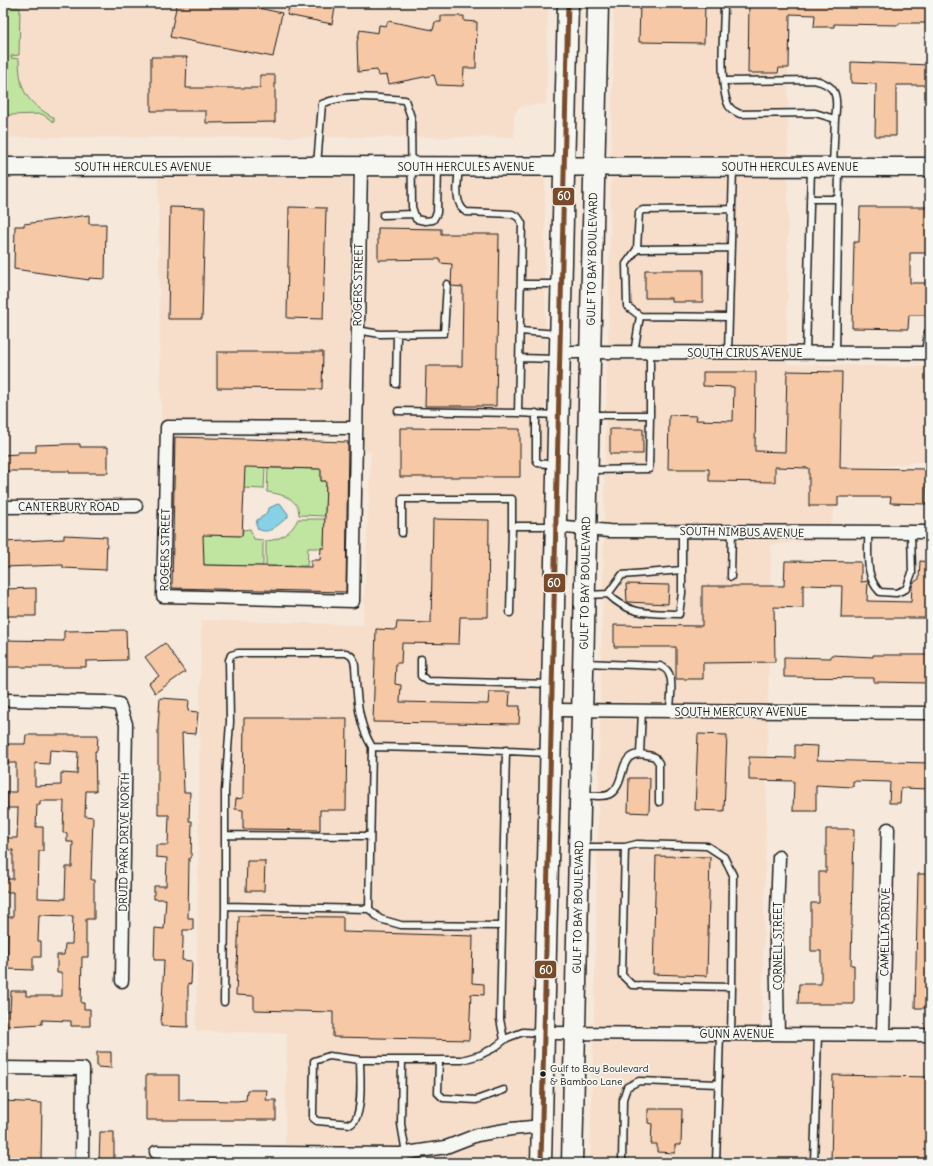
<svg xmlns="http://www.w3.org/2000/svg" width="933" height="1166" font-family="Delius,sans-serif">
<rect width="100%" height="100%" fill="#f6e8db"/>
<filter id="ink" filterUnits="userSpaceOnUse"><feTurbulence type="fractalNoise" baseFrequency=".025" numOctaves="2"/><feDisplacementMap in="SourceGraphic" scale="8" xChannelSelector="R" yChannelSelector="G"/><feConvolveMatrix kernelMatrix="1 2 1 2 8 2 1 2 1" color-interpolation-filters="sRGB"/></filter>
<g filter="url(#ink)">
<path fill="#f6decb" d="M3 3H548L546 104 525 105 518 109 514 116V137H3Z
M614 3H788V160L611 159Z
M611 173 788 174 787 346H608Z
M158 174H352L348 421 168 419 161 425Z
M369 174H545L546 593 534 1120 509 1121 475 1127 443 1140 399 1147 285 1145 287 1033 196 1031 201 620 363 625 371 452 364 451Z
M607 360H787V364L930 367V500L925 461 841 472 831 525 604 523Z
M604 538 815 540 771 545 768 705 600 703Z
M600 718 768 719 762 1027 594 1026Z
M593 1040 930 1042V1163H590Z
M534 1134 533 1163H327V1161H401L447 1154 479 1141Z"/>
<path fill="#c0e5a0" stroke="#6e805e" d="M7 3H20L18 5H11V8H20L19 55 11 56V58L19 59C20 93 26 101 54 118V122L42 114 6 115Z
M206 465 265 467 264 489 244 488Z
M268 468 321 469V481H326L325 516 299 515C299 498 281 494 267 492Z
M298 519H325L324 548H308L307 566H266V541C281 540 292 532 298 519Z
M250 529 254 539 263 540V566L204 565 199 534 242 536 243 530Z"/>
<path fill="#86d1e6" stroke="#5c8995" d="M280 503 288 514V517C279 523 270 536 258 529L256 525 257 520 265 515 269 508Z"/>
<path fill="#f6c8a6" stroke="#1c1c1c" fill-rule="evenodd" d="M177 3H234L282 13 273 57 170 37Z
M290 3H336L332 24 287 15Z
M640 3H705L704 43 639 42Z
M749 3H930V23H899V25L834 24V27H814L815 15 790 14 789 68H779L778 73H748Z
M441 16H464V21L477 22 476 68H464L463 86 437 85 434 75 389 84 387 75 378 76 377 70 358 72 357 42 360 30 378 33 379 25 386 26 388 21 433 30 435 22H441Z
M151 57H187L186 88H260V75H275V122L206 123V111H151Z
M851 62 930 65V85H896V136H875L876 84 851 83Z
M170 207 205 208 202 319H168Z
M289 207 326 208 323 319 287 318Z
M860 207H930V253H910V283H930V315H909L908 329 852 328 854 242H859Z
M89 215V224H106L105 279 89 278V280L14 269 15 226H24V224Z
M378 228 441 229V234H499L496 406H425L426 366H462L463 287 451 286 452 264 440 263V259L378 260Z
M645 270H703V302H672V298H645Z
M217 352H323L322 389 217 388Z
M787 371 842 372 840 468 927 469 926 504 890 503 891 497H838V506H809V468L775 467V482L709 481V469H668L669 415 697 416 696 420 733 421 734 387 703 386V372H756L755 451 785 452Z
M400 428 520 429V477H400Z
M610 429H643V454H610Z
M175 437 348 442 346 592 172 588ZM245 467 321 469V481H326L324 548H321L320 560H311V567L204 565 203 535 242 536Z
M68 444H80V447H108V473H69V471H3V455L18 454V452H36V445Z
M433 519 489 520 488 617H460L459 644 402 643 401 663H396L395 684 401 685 400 702 488 704 489 692H510L509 706H520L519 724 373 722 376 629 396 630 397 622 431 623Z
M64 535 107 537 106 570 63 568V565L3 567V542L64 539Z
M785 561 861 562V582L868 581 867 601 911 602 912 587 913 583 919 579 920 561 930 562V618H841L842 586 803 585V608L774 607 775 662 703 663V679H676V647H614V625L702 626V586H784Z
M626 584 669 585 668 604 627 602Z
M36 588V616H3V589Z
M126 630 127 660 86 661V667H3V640L64 641V631Z
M165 643 185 672 155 693 149 683 159 676 145 657Z
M831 655 873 657V655H930V683L874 682V678L784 677V657L831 658Z
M160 698 189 700 188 711 198 712 196 734 182 733 184 792H190L189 821H192L191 858H189L188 918H193V930H183V942L182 960 192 961 191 984 188 983V1027L161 1026 164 960H154L155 928 164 929 166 899H154V886H166L167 858 156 857V845H168L169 815H158V727Z
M244 718H347L346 810H320V830L243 829V810L235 809 236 799 243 798Z
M698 734 727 735 724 811 695 810Z
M26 735H98L97 751H95L96 791H86L85 816 93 817 91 880H94V919H86V944H88V957H82L81 1003H84V1009H90V1026H71V1021L42 1020V1024L6 1026V1010L10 1011 11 991H26V996H62V973H57V955H64L65 944H72L73 916 39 915 38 941H41V957H33V970L7 969 8 933H3L4 917H13V892H4V879H13V850H6V838H17L18 808H7V792H16V763H8V744H25ZM50 750 78 752 77 774 61 773V785L35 786V763L49 764ZM40 801H64L63 833H67V842H73L72 867H66L65 899 38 898 39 851H43V827H36L37 805H40Z
M795 745 818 746 817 760 930 763V789L901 788 900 803H889L890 782 853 781V787L816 785V811H793L794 781 749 780V757L795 758Z
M629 778H650L649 813 628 812Z
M826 829H854L851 965H854V1004H798L799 984H821V951H811V903H819V872H826Z
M656 856 710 857 707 976 653 974Z
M247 861H265L264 891H246Z
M918 874H930V1008H915Z
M239 916 343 917V932L473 936 472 983 484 984V995L471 994 469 1040 333 1037V1012L254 1010V996L236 995Z
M97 1052H111V1068L97 1067Z
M146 1075H179V1100L236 1101 246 1100 247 1090H267L266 1100H276V1120H146Z
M833 1075 930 1077V1163H831Z
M3 1101 42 1103 41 1163H3Z
M648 1109H682L681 1145H675V1153L657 1152V1144H651L652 1124 648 1123Z
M100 1132H114V1163H99Z"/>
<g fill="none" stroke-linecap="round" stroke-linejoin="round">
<g stroke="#1c1c1c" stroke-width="9">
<path id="lane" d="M724 81 814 80C838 85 838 98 835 119L815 113 740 114C734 111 729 109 727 102 719 79 724 29 724 3
M317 165 322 104C344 93 381 98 405 100L411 117 412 207 416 219 425 221 433 220 437 213 438 167
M833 166 835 119
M459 167C458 182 453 203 466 212L512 214 518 217 522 223 518 413 556 415
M810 199H838
M383 215 414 214
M637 249 731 248
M521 284H559
M729 317 640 316 627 306 626 264 637 249 639 212 643 210 732 209
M357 330 380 334 444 333 447 284
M520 331 558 334
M634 353 640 316
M728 353 733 168
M806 353 811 168
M836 353 839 169
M925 353 928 332 930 331
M519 358 557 359
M396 384 397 334
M398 411 518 413
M536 413V459L538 463 556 465
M591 415H650V353
M591 470 649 469 650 415
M868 532C869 553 864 576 880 592L896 593 906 589 912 573 911 532
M402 533V499H512V526H553
M731 577 732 532
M608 594 622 575 682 570
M588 595 608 594C630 616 651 613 679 614L682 593V531
M510 613 512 526
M421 659V676L428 681 550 684
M585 663 660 666C677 671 670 696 670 711
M640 754 642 711
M582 795C590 795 603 798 610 794 630 781 613 744 655 757L659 763V802
M226 835 370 836
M582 847H625L622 975 632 985 732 987 731 1034
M625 847 637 844 707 846 724 857 733 875 732 987
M225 906V791L230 722 229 660 231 655 238 653H346C353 656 354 659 355 666 357 695 357 722 372 747
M369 909 380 919 401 925 502 926
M224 1002 225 906 369 909 372 747 466 749 548 753
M504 1040 500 1019 506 750
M360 1060C360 1074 364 1117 351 1124L317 1121 313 1118V1112L314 1061 329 1056 360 1060H462L480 1055 494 1048 507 1038 523 1032 542 1033
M402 1060 401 1124 406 1153
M439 1060 438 1093 443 1098 476 1100 504 1090
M622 1163 623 1099 627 1087 639 1081 718 1084
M716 1163 720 1034
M814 1163 818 1034"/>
</g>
<g stroke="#1c1c1c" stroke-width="15">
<path id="street" d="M559 352 930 353
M356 428 167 427 163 596 353 601 361 166
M3 507 136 506
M555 526 609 531 930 532
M3 700 104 702 119 704 126 724 122 981
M552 710 930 713
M544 1033 930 1035
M778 1034 776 940 779 857
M883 1034 888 829
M3 1068 83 1069 82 1163
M156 1152 400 1154 446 1147 477 1135 511 1129 542 1126"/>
</g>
<g stroke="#1c1c1c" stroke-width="21">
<path id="secondary" d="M3 167C312 165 621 167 930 167"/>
</g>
<g stroke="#1c1c1c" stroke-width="23">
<path id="primary" d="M541 1163 568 3
M572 1163 598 3"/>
</g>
<use href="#lane" stroke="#f6f6f2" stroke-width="6"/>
<use href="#street" stroke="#f6f6f2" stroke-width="12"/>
<use href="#secondary" stroke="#f6f6f2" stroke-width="18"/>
<use href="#primary" stroke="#f6f6f2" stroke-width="20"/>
<g stroke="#f6f6f2" stroke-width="8">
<path id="bus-1" d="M541 1163 568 3"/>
</g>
<use href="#bus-1" stroke="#7a4b2a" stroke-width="5"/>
</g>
</g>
<circle fill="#1c1c1c" stroke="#f6f6f2" stroke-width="1.5" cx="543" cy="1074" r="3.5"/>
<g text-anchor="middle" stroke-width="3.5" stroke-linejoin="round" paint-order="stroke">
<g font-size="10" fill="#1c1c1c" stroke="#f6f6f2" text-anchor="start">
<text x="550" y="1072">Gulf to Bay Boulevard<tspan x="550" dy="13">&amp; Bamboo Lane</tspan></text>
</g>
<g font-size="11" fill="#1c1c1c" stroke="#f6f6f2">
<text x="143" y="171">SOUTH HERCULES AVENUE</text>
<text x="466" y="171">SOUTH HERCULES AVENUE</text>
<text x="790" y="171">SOUTH HERCULES AVENUE</text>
<text transform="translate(592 259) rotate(-89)" y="4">GULF TO BAY BOULEVARD</text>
<text transform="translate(358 285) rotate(-89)" y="4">ROGERS STREET</text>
<text x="745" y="357">SOUTH CIRUS AVENUE</text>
<text x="69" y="511">CANTERBURY ROAD</text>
<text transform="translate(742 532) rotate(1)" y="4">SOUTH NIMBUS AVENUE</text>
<text transform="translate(165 550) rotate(-89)" y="4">ROGERS STREET</text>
<text transform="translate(585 583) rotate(-89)" y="4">GULF TO BAY BOULEVARD</text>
<text x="741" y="716">SOUTH MERCURY AVENUE</text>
<text transform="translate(124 842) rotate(-89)" y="4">DRUID PARK DRIVE NORTH</text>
<text transform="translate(578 907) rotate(-89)" y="4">GULF TO BAY BOULEVARD</text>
<text transform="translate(885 932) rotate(-89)" y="4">CAMELLIA DRIVE</text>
<text transform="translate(778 946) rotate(-90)" y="4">CORNELL STREET</text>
<text x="737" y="1038">GUNN AVENUE</text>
</g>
</g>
<g stroke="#f6f6f2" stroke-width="1.5">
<rect x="552" y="187" width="23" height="19" rx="4" fill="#7a4b2a"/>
<rect x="543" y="573" width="23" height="20" rx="4" fill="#7a4b2a"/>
<rect x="534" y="960" width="23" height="19" rx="4" fill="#7a4b2a"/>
</g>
<g font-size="11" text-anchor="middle" font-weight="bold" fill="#fff">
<text x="564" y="200">60</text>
<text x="554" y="587">60</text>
<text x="546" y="974">60</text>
</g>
<rect width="933" height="1166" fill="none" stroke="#f6f6f2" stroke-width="16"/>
<rect x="8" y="8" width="917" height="1150" fill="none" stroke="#1c1c1c" stroke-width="1.5" filter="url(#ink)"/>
</svg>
